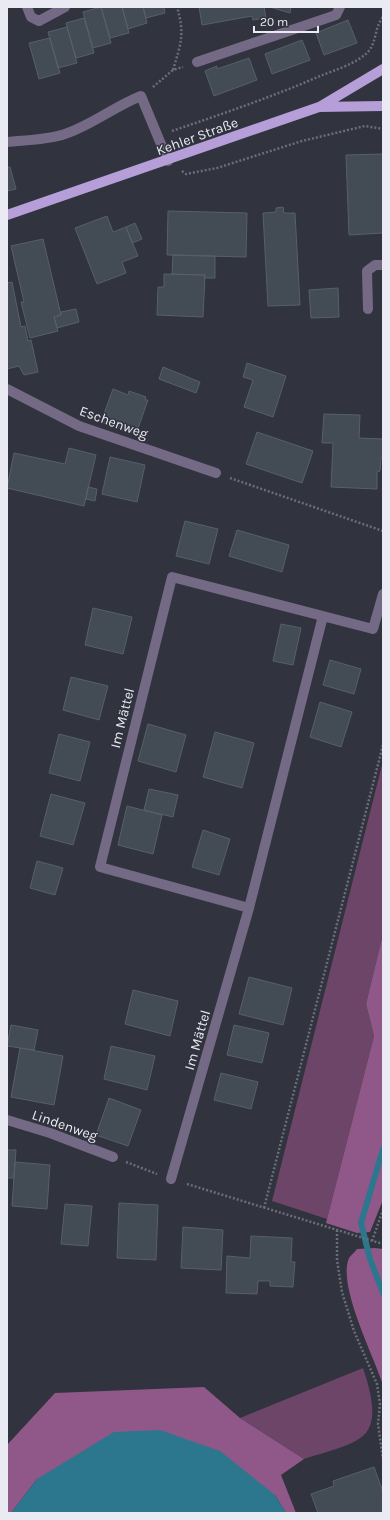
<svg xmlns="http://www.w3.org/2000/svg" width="390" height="1520" font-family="Karla,sans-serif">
<rect width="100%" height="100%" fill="#31333e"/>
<path fill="#6c4568" d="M383 761V934L366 1004 374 1036 327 1219 272 1201Z
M363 1368C369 1386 380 1420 364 1435 351 1447 321 1453 304 1459L240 1418Z"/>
<path fill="#8f5889" d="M383 934V1200L370 1232 357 1233 326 1223 327 1219 374 1036 366 1004Z
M375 1248 383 1249V1385C374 1356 337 1285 349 1258 351 1255 355 1252 357 1249Z
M204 1387 240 1418 304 1459 281 1475 296 1513H286L275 1495 37 1479 11 1513H7V1445L55 1393Z"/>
<path fill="#2c778d" d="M160 1430 220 1451 275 1495 286 1513H11L37 1479 114 1432Z"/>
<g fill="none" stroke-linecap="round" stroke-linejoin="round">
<path stroke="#2c778d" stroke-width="6" d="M383 1149 361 1223 370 1259 383 1293"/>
</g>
<path fill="#434c55" stroke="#57606a" d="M101 7H122L129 33 110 38Z
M101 7 111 43 93 48 83 12Z
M122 7H143L147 23 128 29Z
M143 7H164L165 13 146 18Z
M199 7H264L266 18 253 20 252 16 202 25Z
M270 7H291L290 13Z
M84 18 94 53 76 58 66 23Z
M348 20 357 43 324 55 316 33Z
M67 27 77 63 58 68 48 32Z
M50 38 60 73 39 79 29 43Z
M302 40 310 60 272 74 265 54Z
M249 58 257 80 214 96 205 71 217 66V69Z
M383 154V233L349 235 346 155Z
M7 167H10L16 189 7 191Z
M283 207 284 213H295L300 305 268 306 263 213 276 212V208Z
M168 211 247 213 246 257 167 255Z
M107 216 113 232 126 227 138 256 122 262 126 273 97 284 75 228Z
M135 223 142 239 132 243 126 227Z
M43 239 61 315 54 317 58 331 30 338 21 302H24L11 246Z
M173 255 215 256V278H204L205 275 172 274Z
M164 274 205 275 203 317 157 315 158 287H164Z
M12 282 21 327 25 326 28 341 31 340 38 372 24 375 19 366 7 369V283Z
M338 288 339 317 311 318 309 290Z
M76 309 79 322 57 328 54 317 61 315V312Z
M247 363 286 376 273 417 244 407 253 380 243 377Z
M163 367 200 382 196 393 159 379Z
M113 389 128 395 129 391 146 397 145 400H148L136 434 101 422Z
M324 414 360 415 359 438 383 439V458H381L380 471 377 472V489L331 487 333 443H322Z
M257 432 313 451 302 483 246 464Z
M69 448 96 455 84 506 7 488 14 453 65 464Z
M110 457 145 465 137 502 102 494Z
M88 487 97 489 95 501 86 499Z
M185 521 218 529 209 564 176 556Z
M237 530 289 545 282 572 229 556Z
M93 608 132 617 123 654 85 645Z
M281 624 301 628 293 665 273 661Z
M330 660 361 669 354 694 323 685Z
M71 677 108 686 99 720 63 710Z
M320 702 352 712 341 747 310 737Z
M148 724 186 735 176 772 138 761Z
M215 732 254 743 242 788 203 777Z
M59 734 90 742 80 781 49 773Z
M149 789 178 795 173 817 144 810Z
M51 794 85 803 73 845 40 836Z
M127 806 162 815 153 854 118 845Z
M203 830 230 839 219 875 192 867Z
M37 861 63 868 55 895 30 888Z
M249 977 292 988 283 1025 239 1014Z
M133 990 178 1001 170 1036 125 1024Z
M11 1025 38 1030 34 1050 7 1046Z
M234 1025 269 1033 262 1063 227 1055Z
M111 1046 155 1056 147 1090 104 1079Z
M20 1048 63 1056 54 1105 11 1097Z
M221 1073 258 1082 251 1109 214 1100Z
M109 1098 141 1110 128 1146 96 1135Z
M7 1150H16L14 1178H7Z
M15 1162 50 1165 47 1209 12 1206Z
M119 1203 158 1205 156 1260 117 1258Z
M65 1204 92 1206 88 1246 61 1244Z
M183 1227 223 1230 221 1270 181 1268Z
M251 1236 292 1238 291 1262H295L293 1287 270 1286V1281H258L257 1294 226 1293 227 1256 250 1258Z
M374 1467 383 1492V1513H318L311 1494 334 1486 333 1481Z"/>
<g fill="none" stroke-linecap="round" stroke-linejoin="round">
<path stroke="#6b6d77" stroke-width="2.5" stroke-dasharray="2 2" stroke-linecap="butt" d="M173 70C181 43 185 34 177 7
M153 87 173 70 183 67
M172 131C222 114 272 97 320 76 335 70 355 64 367 53 377 43 374 28 383 17
M182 171 186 174 217 168 302 141 365 126 383 129
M230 478 383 531
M126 1162 157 1174
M187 1184 383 1244
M264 1208 383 745
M337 1230V1260L342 1292 354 1331 377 1384 380 1404 378 1424 383 1459
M372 1241 383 1210"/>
<path stroke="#756a86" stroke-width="10" d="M27 7 31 17 39 21 65 7
M197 62 336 15 340 7
M7 142C26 140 47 140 65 134 92 125 115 106 141 96L168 161
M368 309 367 271 375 265H383
M7 389 79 426 216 473
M323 616 249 908 100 867 172 577 373 629 383 594
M7 1120 50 1133 113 1157
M171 1179 249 908"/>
<path stroke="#b69fd8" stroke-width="10" d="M321 106 383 69
M7 215 319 107 383 106"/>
</g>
<g text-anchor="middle" stroke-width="3" stroke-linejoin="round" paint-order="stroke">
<g font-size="14" fill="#e9eaf2" stroke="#31333e">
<text transform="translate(197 136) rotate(-20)" y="5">Kehler Straße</text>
<text transform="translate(114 422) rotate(20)" y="5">Eschenweg</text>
<text transform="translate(122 718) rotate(-76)" y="5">Im Mättel</text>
<text transform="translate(197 1040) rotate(-74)" y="5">Im Mättel</text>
<text transform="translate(65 1125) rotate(19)" y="5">Lindenweg</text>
</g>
</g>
<rect width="390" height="1520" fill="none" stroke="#e9eaf2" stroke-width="16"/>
<path d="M254 26v6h64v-6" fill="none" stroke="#e9eaf2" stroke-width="2"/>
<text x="260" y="26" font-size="12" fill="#e9eaf2" stroke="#31333e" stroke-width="3" paint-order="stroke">20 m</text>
</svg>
